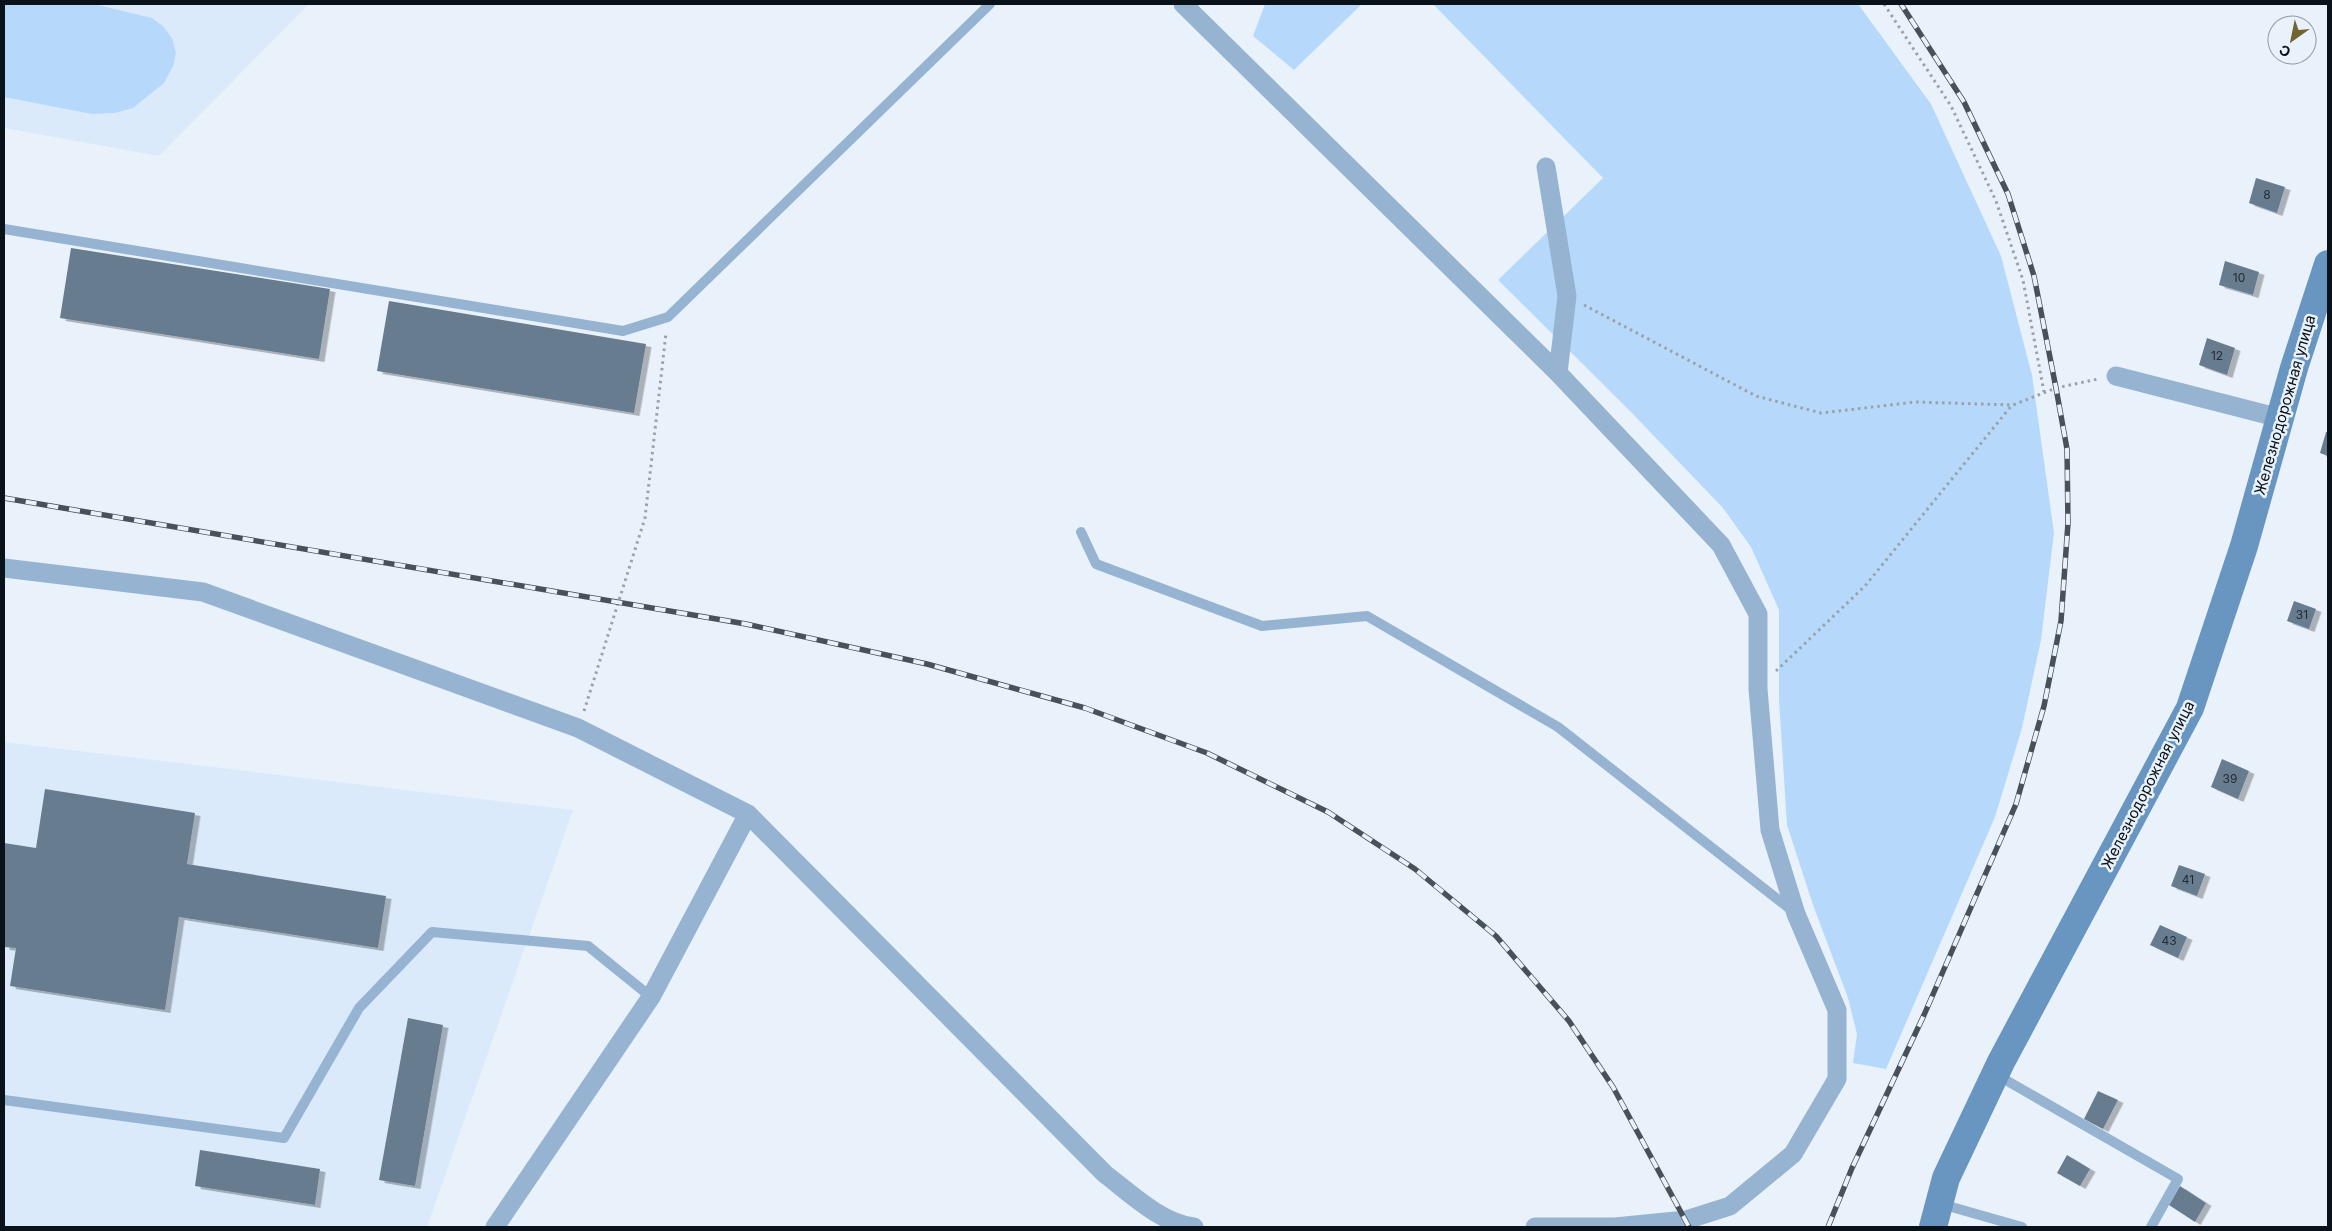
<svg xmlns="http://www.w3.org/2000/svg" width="2332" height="1231" font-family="Inter,sans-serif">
<defs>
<filter id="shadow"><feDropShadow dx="5.5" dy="3" stdDeviation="0" flood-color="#0004"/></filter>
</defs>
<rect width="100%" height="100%" fill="#e9f2fa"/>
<path fill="#daeafb" d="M4 4H309L159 156 4 128Z
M4 742 573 810 427 1227H4Z"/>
<path fill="#b6d9fb" d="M4 4H94L152 18 163 26 172 38 176 53 173 66 164 83 133 108 115 113 92 114 4 97Z
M1265 4H1362L1294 70 1253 36Z
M1433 4H1858L1931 104 2001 256 2032 375 2054 533 2041 640 2022 728 1995 817 1886 1069 1853 1063 1857 1034 1848 998 1813 905 1787 825 1779 700V610L1751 547 1723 508 1629 410 1498 280 1603 178Z"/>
<path fill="#687c8f" filter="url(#shadow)" d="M2256 178 2285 187 2277 213 2249 203Z
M71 248 330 289 319 359 60 318Z
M2225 261 2259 272 2253 295 2219 285Z
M389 301 646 344 634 413 377 371Z
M2207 338 2235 348 2227 375 2199 365Z
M2326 432H2328V456L2320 453Z
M2294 601 2316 609 2309 629 2287 621Z
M2222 759 2249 771 2238 799 2211 787Z
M45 789 195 813 187 864 386 896 378 948 179 917 165 1010 10 986 16 948 4 947V843L36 848Z
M2179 865 2205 874 2197 896 2171 886Z
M2160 925 2187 937 2178 958 2150 945Z
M408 1018 443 1025 415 1186 379 1180Z
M2098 1091 2118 1100 2103 1129 2084 1119Z
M200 1150 320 1169 315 1205 195 1186Z
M2067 1155 2090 1169 2080 1186 2057 1173Z
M2180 1186 2206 1203 2195 1222 2169 1205Z"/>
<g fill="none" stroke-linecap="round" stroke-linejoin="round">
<path stroke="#99a1a9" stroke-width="3" stroke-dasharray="2.5 4" stroke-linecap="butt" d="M1884 4 1951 106 1996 201 2023 280 2044 392
M1584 305 1756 396 1821 413 1915 402 2013 405 2056 388 2098 379
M1776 671 1865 586 2012 405
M584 711 645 518 666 333"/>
<path stroke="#96b4d1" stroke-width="10" d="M4 229 623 331 668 317 990 4
M1081 532 1096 564 1262 626 1367 616 1558 727 1794 912
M1997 1075 2178 1179 2151 1227
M4 1100 284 1138 359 1008 432 932 588 946 651 997
M1941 1204 2022 1227"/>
<path stroke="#96b4d1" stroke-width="19" d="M1183 4 1558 373 1721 545 1758 614V689L1770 830 1796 914 1837 1010V1079L1793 1154 1730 1206 1686 1220 1615 1227
M1546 167 1567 296 1558 373
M2116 376 2280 418
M4 568 203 592 578 728 748 814 1105 1174C1130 1193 1162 1224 1194 1227
M495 1227 651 997 748 814
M1535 1227H1616"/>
<path stroke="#6896c0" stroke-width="28" d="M1933 1227 1946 1178 2001 1062 2190 708 2244 546 2294 368 2328 264"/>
<g stroke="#495158" stroke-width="5.5">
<path id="rail" d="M4 498 746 624 927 664 1085 708 1207 753 1328 812 1415 869 1496 936 1569 1021 1613 1087 1689 1227
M1828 1227 1852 1168 1924 1015 2016 804 2044 706 2061 621 2068 523 2067 449 2056 388 2034 276 2008 194 1964 102 1901 4"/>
</g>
<use href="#rail" stroke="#e9f2fa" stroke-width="4" stroke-dasharray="11" stroke-linecap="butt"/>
</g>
<g text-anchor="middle" stroke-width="5" stroke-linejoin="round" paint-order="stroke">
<g font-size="12" fill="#222c36">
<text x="2267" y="199">8</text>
<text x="2239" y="282">10</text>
<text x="2217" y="360">12</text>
<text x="2302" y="619">31</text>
<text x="2230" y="783">39</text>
<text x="2188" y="884">41</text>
<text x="2169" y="945">43</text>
</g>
<g font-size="15" fill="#0a1219" stroke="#e9f2fa">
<text transform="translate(2285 405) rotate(-74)" y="5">Железнодорожная улица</text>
<text transform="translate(2148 785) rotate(-63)" y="5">Железнодорожная улица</text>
</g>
</g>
<rect width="2332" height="1231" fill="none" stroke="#0a1219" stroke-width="10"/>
<g transform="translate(2292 40) rotate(213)"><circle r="24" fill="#e9f2fa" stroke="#9098a0"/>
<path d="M0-4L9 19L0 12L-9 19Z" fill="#716632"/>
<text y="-8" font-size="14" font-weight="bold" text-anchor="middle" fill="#0a1219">С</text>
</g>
</svg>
